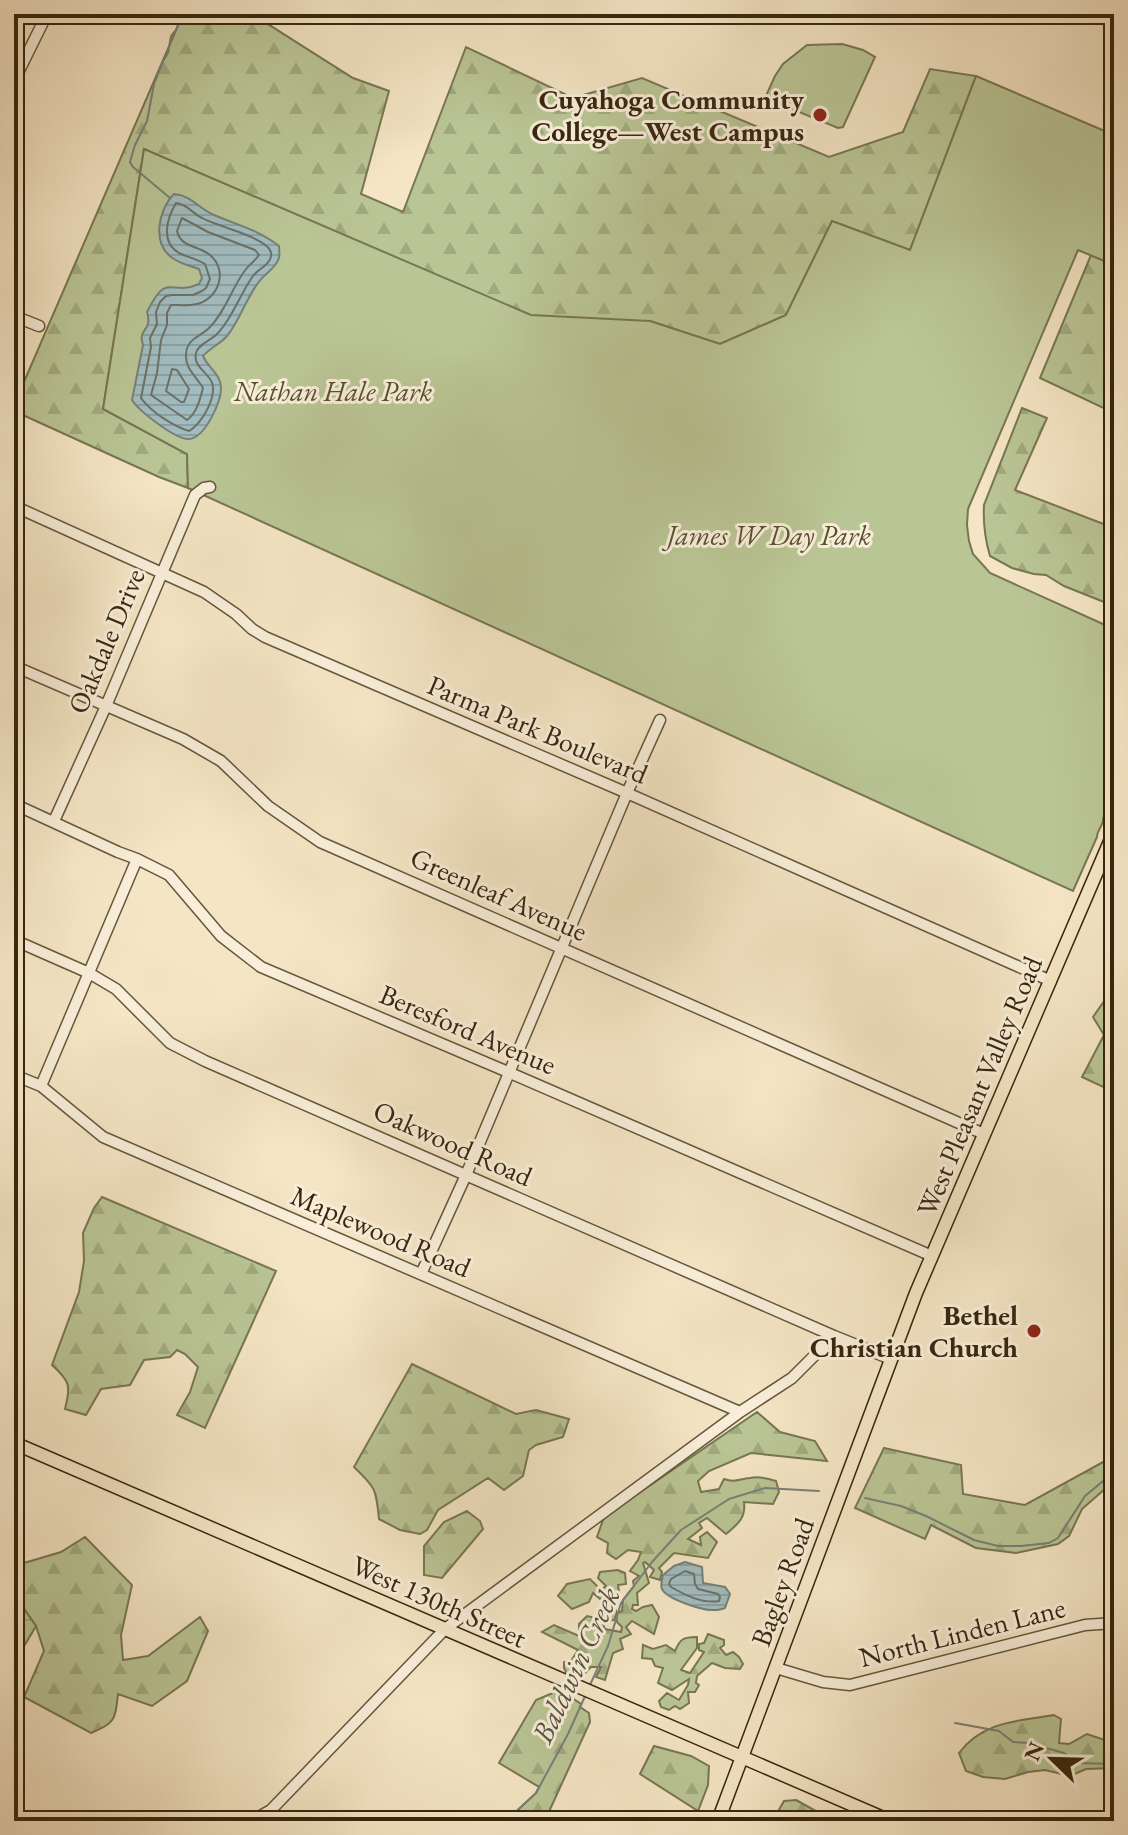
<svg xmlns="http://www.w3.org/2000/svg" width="1128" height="1835" font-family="'EB Garamond',serif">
<defs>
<pattern id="forest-firs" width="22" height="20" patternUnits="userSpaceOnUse" patternTransform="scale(2)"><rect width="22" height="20" fill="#bac595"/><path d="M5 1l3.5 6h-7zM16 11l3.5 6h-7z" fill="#a0a97f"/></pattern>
<pattern id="wetland-marsh" width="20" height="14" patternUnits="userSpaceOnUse" patternTransform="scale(2)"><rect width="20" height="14" fill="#bac595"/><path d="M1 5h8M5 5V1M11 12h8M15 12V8" fill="none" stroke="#a0a97f"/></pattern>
<pattern id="water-rules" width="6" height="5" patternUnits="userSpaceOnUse" patternTransform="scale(2)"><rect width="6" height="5" fill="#a1bcbf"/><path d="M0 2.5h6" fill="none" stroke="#8ba1a3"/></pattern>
</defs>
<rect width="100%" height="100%" fill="#f4e5c4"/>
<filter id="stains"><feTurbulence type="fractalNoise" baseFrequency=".0025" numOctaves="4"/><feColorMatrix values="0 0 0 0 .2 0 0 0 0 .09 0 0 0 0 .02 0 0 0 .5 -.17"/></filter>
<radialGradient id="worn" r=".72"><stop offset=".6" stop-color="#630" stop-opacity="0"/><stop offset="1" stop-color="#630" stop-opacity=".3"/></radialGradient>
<path fill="url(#forest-firs)" stroke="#787652" stroke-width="2" d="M183 14H252L353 78 389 91 361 194 403 212 466 47 573 98 642 78 829 157 903 132 930 69 976 76 910 250 832 221 786 315 720 344 650 321 622 365 144 149 103 409 187 454 188 488 159 477 14 411V405Z
M1091 255 1114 265V413L1040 378Z
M1022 408 1047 418 1015 490 1114 528V606L1064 586 1046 575 1034 574 1012 568 990 556C985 539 983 523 984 505Z
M1114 987V1092L1082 1077 1104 1035 1093 1017Z
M102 1197 276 1271 205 1428 177 1415 190 1392 198 1367 185 1354 177 1350 170 1357 144 1360 130 1385 101 1389 86 1415 65 1409C71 1386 70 1381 52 1365L79 1292 84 1261 83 1233 94 1208Z
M412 1364 516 1414 536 1410 569 1419 563 1437 536 1445 529 1450 523 1476 504 1490 488 1478 438 1510 427 1530 420 1534 400 1530 379 1519C376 1489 376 1488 354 1467Z
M757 1412 780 1432 815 1441 827 1461 751 1453 709 1471 698 1481 701 1492 719 1489 724 1479C735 1483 739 1479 750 1478 759 1476 767 1478 776 1481L779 1492 773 1504 744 1502C746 1518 738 1524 726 1534L707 1518 699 1523 702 1528 688 1539 701 1545 700 1537 707 1532 717 1542 708 1558 674 1553 659 1568 662 1572 660 1580 650 1577 654 1570 645 1562 643 1563 649 1583 637 1593 638 1605H633L632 1609 636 1611 643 1607 652 1605 659 1617 654 1634 632 1621 626 1627 631 1634 620 1639 623 1649 613 1653 605 1680 596 1677 601 1667H591L580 1678 567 1674 564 1668V1662L571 1661 578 1650 542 1632 554 1625 579 1636V1624L587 1616 601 1619 605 1629 621 1632 622 1627 617 1622 616 1615 614 1620 605 1621 608 1597 600 1599 593 1593 589 1602 572 1609 558 1596 567 1584 590 1579 601 1590 606 1586 598 1578 600 1572 618 1570 625 1573 626 1584 618 1585 620 1598 613 1605 617 1613 622 1611 623 1600 634 1586 633 1581 639 1576 630 1571 638 1560 641 1552 628 1550 616 1559 607 1553 608 1543 597 1537 604 1517Z
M884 1448 961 1465 963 1494 1025 1505 1114 1456V1481L1082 1509 1069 1536 1058 1544 1016 1553 976 1548 931 1525 925 1539 855 1508Z
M467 1511 480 1521 483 1529 442 1578 424 1575V1546L444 1522Z
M85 1537 132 1585 121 1635 123 1660 148 1656 200 1617 208 1631 187 1681 152 1706 118 1694C115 1719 116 1723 91 1733L24 1697 44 1651 36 1626 14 1594V1568L24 1563 61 1552Z
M708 1634 724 1640V1645L720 1648 726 1655 733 1652 739 1657 743 1664 740 1669 725 1668 712 1663 697 1676 696 1683 699 1685 695 1692H688L689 1703 680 1709 675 1706 669 1710 661 1707 659 1701 667 1693 679 1700 688 1685 689 1679 672 1690 658 1683 663 1668 655 1666 652 1659 642 1658 643 1645 653 1649 666 1645 675 1651C680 1639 683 1637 697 1637V1648L681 1670 690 1673 704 1652 699 1650V1644L704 1643Z
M560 1690 581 1704 580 1707 589 1713 590 1722 547 1816 540 1821H506L536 1793 539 1787 499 1763 536 1700Z
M1054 1715 1061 1719 1059 1743 1069 1744 1087 1734 1114 1743V1768L1086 1769 1070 1776 1045 1770 1028 1772 1005 1779 983 1777 966 1771 959 1753C983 1721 1018 1721 1054 1715Z
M654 1746 691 1756 709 1766 708 1785 698 1811 640 1774Z
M796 1800 816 1811 823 1821H780L776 1815 784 1801Z"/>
<path fill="url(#wetland-marsh)" stroke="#787652" stroke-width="2" d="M14 1595 36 1626 14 1663Z"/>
<path fill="#bac595" stroke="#787652" stroke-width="2" d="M842 44 863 50 875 57 843 127 838 128 765 98 775 76 783 64 807 45Z
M976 76 1114 135V265L1078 250 968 509 967 525 969 541 973 554 990 573 1114 629V798L1106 816 1103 818C1104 825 1097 830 1097 837L1073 891 188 488 187 454 103 409 144 149 531 315 650 321 720 344 786 315 832 221 910 250Z"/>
<path fill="url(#water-rules)" stroke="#778078" stroke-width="2" d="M174 194C191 195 199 209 214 215 237 225 259 230 279 246 279 250 280 254 279 258 276 267 269 271 263 277 248 292 241 319 227 336 220 344 210 348 203 356 208 368 221 374 221 388 221 402 205 438 189 439 176 440 139 411 132 400L143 345C137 328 153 332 147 312 168 270 169 297 199 284L202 278 199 269C191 266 181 264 174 259 151 245 158 210 174 194Z
M685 1562 702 1567 703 1583 725 1587 730 1594 725 1608C719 1610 719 1610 712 1610 701 1610 667 1599 662 1589 660 1585 662 1580 663 1575L674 1566Z"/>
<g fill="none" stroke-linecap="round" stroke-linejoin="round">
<path stroke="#6c7166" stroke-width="2" d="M176 203C187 204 192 213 202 218 211 223 221 225 230 229 239 232 270 242 271 253 273 263 258 269 253 276 240 294 233 317 218 333 212 340 198 344 196 353 193 365 205 371 210 379 220 393 202 424 189 431 173 426 151 412 141 398L151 347 150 338 157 324 156 312 160 302 166 296 172 295H193L202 291 206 288 210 279 205 264C197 259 187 257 179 253 160 242 167 218 176 203Z
M182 218 208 232 255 250 259 255C256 260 250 264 246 269 232 287 226 311 209 328 200 337 186 339 186 355 185 369 197 377 203 388 200 399 197 413 187 420L151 395 157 373 161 340 167 325V313L171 305C179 305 188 306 197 304 218 299 229 271 210 255 198 245 181 248 177 231Z
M172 369 177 370 189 389 184 402H181L166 391Z
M685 1571 694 1574 695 1584 698 1589 718 1594 720 1597 719 1601C702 1604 685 1595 671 1587L669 1584 671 1579Z"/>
<path stroke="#778078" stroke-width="2" d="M170 198 133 167 130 162 135 145 147 121 154 84 163 61 168 53 171 36 176 30 182 14
M865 1498 901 1506 926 1516 974 1540 998 1546H1021L1049 1543 1058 1538 1085 1496 1114 1472
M590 1685 608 1646 621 1603 652 1562 681 1530 729 1499 765 1488 819 1491
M955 1723 999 1731 1013 1742 1028 1743 1064 1753 1078 1763 1114 1764
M506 1821 536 1793 568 1734 586 1694"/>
<g stroke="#66563c" stroke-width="13">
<path id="minor" d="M14 81 47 14
M14 316 39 326
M14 506 204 592 236 614 252 629 265 637 627 793 1051 981
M14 666 183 739 221 761 268 806 320 842 984 1134
M14 804 118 852 137 859 169 875 221 936 261 967 508 1072 932 1256
M54 821 106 706 195 495 204 488 210 487
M14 940 89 973 116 989 170 1043 205 1061 834 1336 891 1359
M14 1075 41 1086 103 1137 740 1412
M41 1086 137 859
M421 1274 466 1175 627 793 660 720
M776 1668 823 1682 850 1685 1085 1625 1114 1623
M252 1821 271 1810 445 1629 740 1412 792 1378 834 1336"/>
</g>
<g stroke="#37260e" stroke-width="15">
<path id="major" d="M14 1443 890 1821
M718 1821 916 1293 1114 832"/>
</g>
<use href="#minor" stroke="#f8eed9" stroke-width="10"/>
<use href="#major" stroke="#f4e5c4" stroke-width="12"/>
</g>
<g fill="#8f2418" stroke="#f8eed9" stroke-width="3">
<circle cx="820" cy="115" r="8"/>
<circle cx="1034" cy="1331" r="8"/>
</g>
<g text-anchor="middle" stroke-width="6" stroke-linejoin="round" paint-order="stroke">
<g font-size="28" font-weight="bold" fill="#37260e" stroke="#f8eed9" text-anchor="end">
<text x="804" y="109">Cuyahoga Community<tspan x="804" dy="32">College—West Campus</tspan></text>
<text x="1018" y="1325">Bethel<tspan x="1018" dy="32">Christian Church</tspan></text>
</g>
<g font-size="28" font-style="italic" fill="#584e30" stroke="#f8eed9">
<text x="333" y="401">Nathan Hale Park</text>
<text x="769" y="545">James W Day Park</text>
</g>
<g font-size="28" fill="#37260e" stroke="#f8eed9">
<text transform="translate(106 641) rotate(-67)" y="10">Oakdale Drive</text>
<text transform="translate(538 729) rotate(23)" y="10">Parma Park Boulevard</text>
<text transform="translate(499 894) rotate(24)" y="10">Greenleaf Avenue</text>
<text transform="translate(468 1029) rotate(23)" y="10">Beresford Avenue</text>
<text transform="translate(979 1086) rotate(-67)" y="10">West Pleasant Valley Road</text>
<text transform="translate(453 1143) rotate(24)" y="10">Oakwood Road</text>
<text transform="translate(381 1231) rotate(23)" y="10">Maplewood Road</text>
<text transform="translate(782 1582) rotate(-70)" y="10">Bagley Road</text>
<text transform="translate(439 1601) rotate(24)" y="10">West 130th Street</text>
<text transform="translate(962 1632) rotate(-14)" y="10">North Linden Lane</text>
</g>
<g font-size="30" font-style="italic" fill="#575343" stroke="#f8eed9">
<text transform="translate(576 1665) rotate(-65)" y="10">Baldwin Creek</text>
</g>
</g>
<rect width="1128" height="1835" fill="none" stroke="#f4e5c4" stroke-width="48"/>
<rect x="16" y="16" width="1096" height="1803" fill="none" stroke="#37260e" stroke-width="4"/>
<rect x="24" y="24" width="1080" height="1787" fill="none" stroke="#37260e" stroke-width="2"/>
<g transform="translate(1052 1759) rotate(293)" stroke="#f8eed9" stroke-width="6" paint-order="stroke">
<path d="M0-6L14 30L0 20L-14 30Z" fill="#37260e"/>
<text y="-12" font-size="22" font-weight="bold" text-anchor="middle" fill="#37260e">N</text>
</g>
<rect width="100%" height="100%" filter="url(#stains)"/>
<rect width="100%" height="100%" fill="url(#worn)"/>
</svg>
